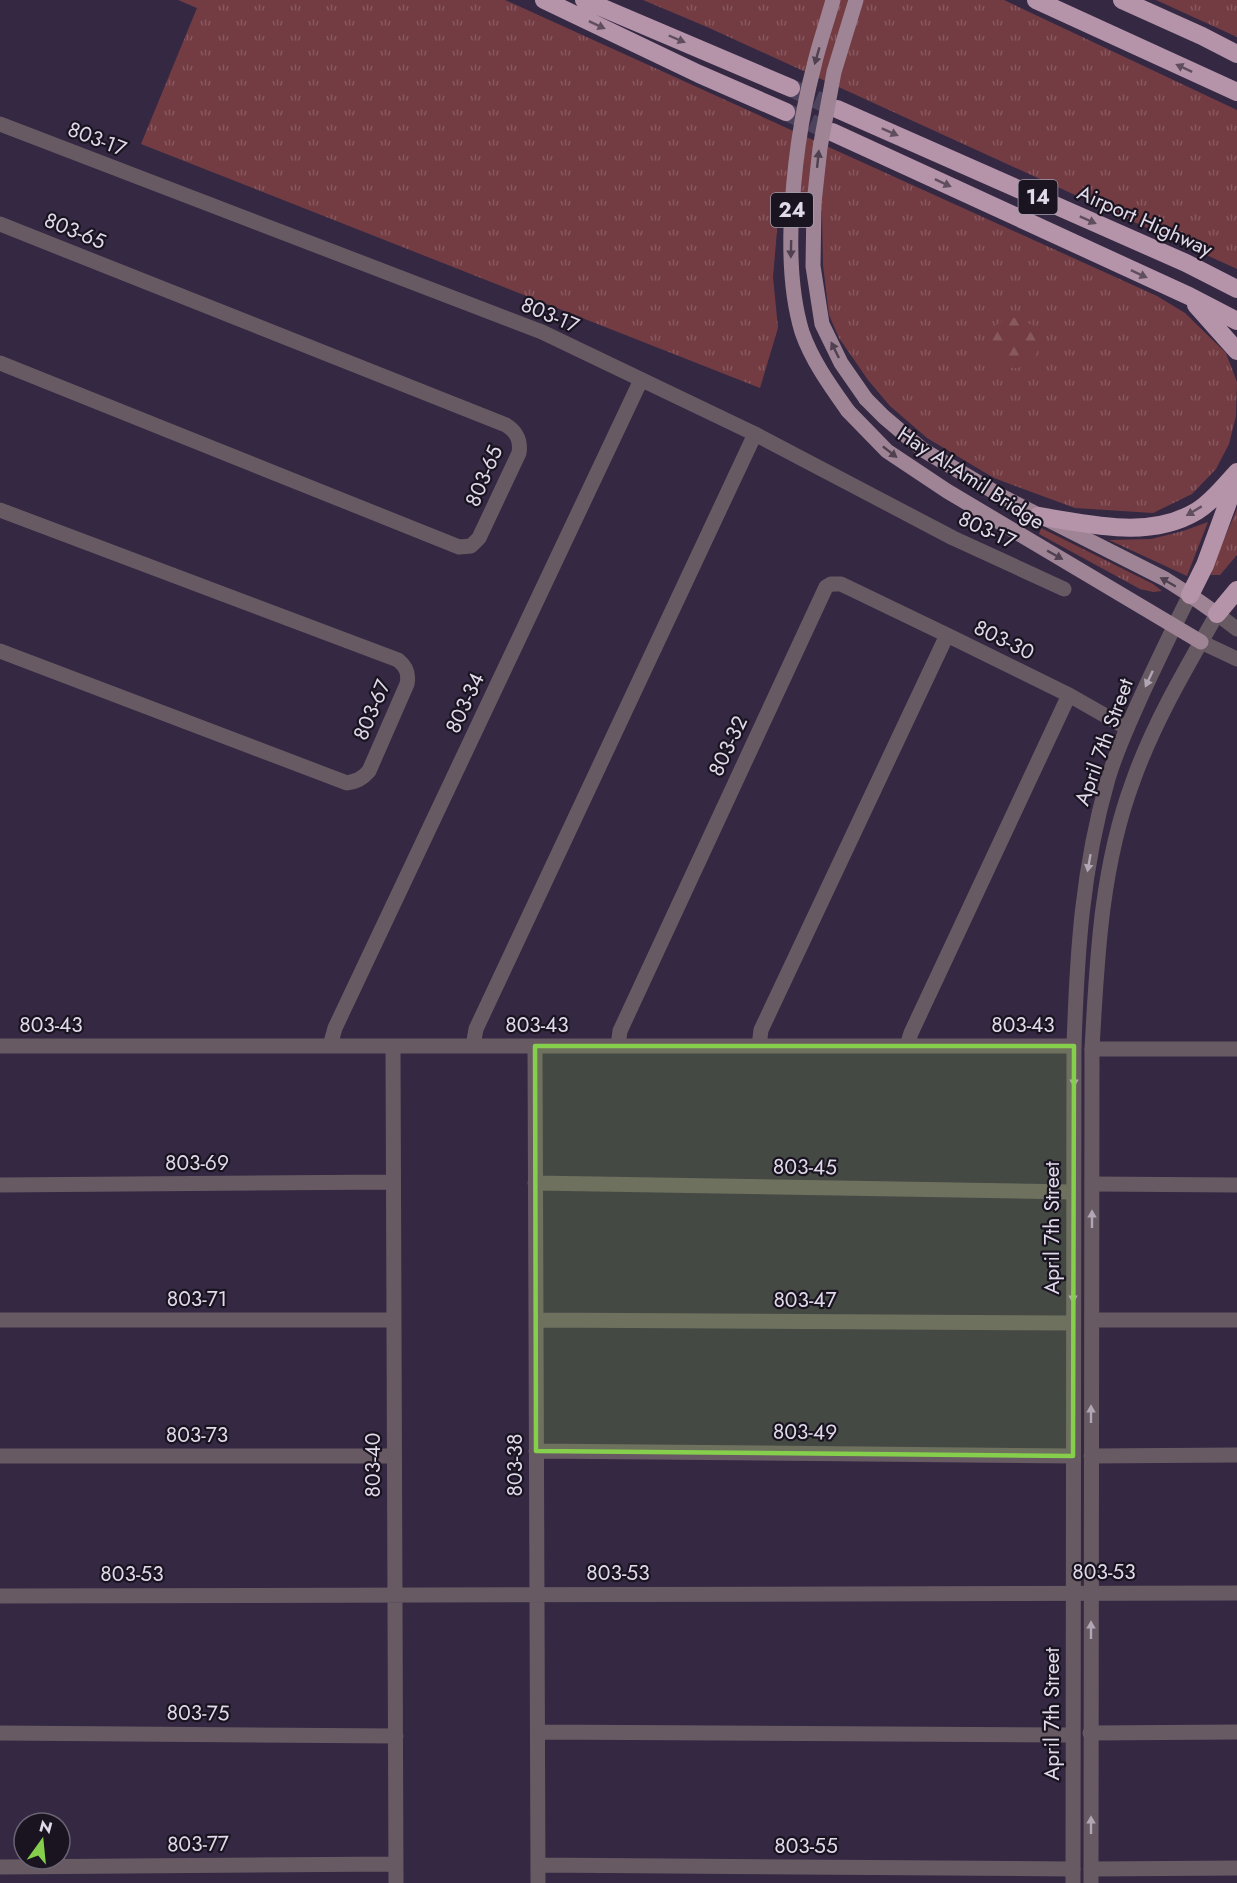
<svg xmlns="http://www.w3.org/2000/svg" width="1237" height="1883" font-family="Jost,sans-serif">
<defs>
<pattern id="grass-tufts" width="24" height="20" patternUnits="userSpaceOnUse" patternTransform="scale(1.5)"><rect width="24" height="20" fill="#733c43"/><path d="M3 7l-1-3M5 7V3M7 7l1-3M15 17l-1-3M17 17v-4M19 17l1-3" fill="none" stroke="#87585e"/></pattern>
<pattern id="forest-firs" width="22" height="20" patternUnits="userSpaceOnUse" patternTransform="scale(1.5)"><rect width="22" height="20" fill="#733c43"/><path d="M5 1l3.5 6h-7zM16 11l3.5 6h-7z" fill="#87585e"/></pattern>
</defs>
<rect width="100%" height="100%" fill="#342843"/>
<path fill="url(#grass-tufts)" d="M178 0H505L1157 296 1185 313 1226 353 1237 382 1236 416 1229 444 1216 469 1192 494 1153 513 1075 508 994 478 927 438 890 406 868 380 839 338 829 315 823 265 822 211 780 196 773 277 778 328 760 388 141 144 197 8Z
M643 0H1004L1237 110V269L707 27Z
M1156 0H1237V37Z
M1237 509V555L1220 575H1211L1213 565Z
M1208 522 1187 576 1109 540 1151 539 1183 531Z
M1041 528 1153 584 1162 591 1153 592 1140 589 1039 534Z"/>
<path fill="url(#forest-firs)" d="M989 343a25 25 0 1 1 50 0a25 25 0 1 1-50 0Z"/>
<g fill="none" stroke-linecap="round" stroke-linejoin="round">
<path stroke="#4e435c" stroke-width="18" stroke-dasharray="18 9" stroke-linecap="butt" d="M791 88 837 109
M786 112 832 132"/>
<path stroke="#685a63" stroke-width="15" d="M0 224 506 425C517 432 521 440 519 453L479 538 471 546 459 547 0 363
M0 510 398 660C407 667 409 674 407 684L369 771C362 779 357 781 347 783L0 651
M1217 614 1237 629
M1201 642 1237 659
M1069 695 1127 728
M0 1046H1074
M330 1046 335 1028 641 380
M393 1046 396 1883
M473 1046 476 1029 755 434 953 538 1064 589
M535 1046 538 1883
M618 1046 620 1031 826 587 831 584H841L947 635
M759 1046 761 1030 947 635 1069 695 911 1033 907 1046
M1092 1049H1237
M535 1183 1073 1192
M1092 1184 1237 1185
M0 1185 393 1182
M0 1320H394
M536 1320 1073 1323
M1092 1320H1237
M536 1451 1073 1456
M0 1456H394
M1091 1456 1237 1455
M0 1596 1237 1593
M538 1732 1072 1735
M0 1733 396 1736
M1090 1733 1237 1732
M538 1865 1073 1869
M0 1867 396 1864
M1091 1869 1237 1868"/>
<path stroke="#685a63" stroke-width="15" d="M0 124 542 332 755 434
M1073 1883 1074 1046C1077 953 1082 869 1108 779 1117 748 1131 719 1144 690 1159 658 1174 626 1190 595
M1091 1883 1092 1049C1097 958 1101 867 1133 781 1154 722 1186 668 1217 614"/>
<path stroke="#9f8496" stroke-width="15" d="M866 399 884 417 923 450 1003 497 1165 579 1190 595 1217 614
M848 411 887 451 947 491 1201 642"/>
<path stroke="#b594aa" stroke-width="18" d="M544 0 699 74 786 112
M584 0 791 88
M1036 0 1237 92
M1122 0 1202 36 1237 54
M837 109 1186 263 1237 289
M832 132 1189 296 1237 321
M1196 305 1237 351
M1038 516C1090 524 1149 540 1197 511 1213 501 1225 485 1237 472
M1190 595 1205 565 1237 478
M1217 614 1237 590"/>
<path stroke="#9f8496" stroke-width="15" d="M833 0C827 22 819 44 814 66 800 119 793 174 791 228 790 263 792 299 802 332 812 361 831 387 848 411
M856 0 834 72 820 148 814 203 813 266 822 324 841 363 866 399"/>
</g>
<defs><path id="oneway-solid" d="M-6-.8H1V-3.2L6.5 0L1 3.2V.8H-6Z" transform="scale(1.5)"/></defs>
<g fill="#5f4e5e">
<use href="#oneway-solid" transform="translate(597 25) rotate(25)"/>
<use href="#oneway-solid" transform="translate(677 39) rotate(23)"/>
<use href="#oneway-solid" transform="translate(1184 68) rotate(-155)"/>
<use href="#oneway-solid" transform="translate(890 132) rotate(24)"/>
<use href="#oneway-solid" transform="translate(943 183) rotate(25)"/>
<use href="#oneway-solid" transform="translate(1088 220) rotate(24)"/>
<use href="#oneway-solid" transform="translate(1139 274) rotate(25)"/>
<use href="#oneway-solid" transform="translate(1194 511) rotate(149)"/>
</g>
<g fill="#4f414f">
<use href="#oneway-solid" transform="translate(817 56) rotate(106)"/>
<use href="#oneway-solid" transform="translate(818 159) rotate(-84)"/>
<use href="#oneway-solid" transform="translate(791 249) rotate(91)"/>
<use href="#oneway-solid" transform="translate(835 350) rotate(-116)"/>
<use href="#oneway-solid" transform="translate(890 452) rotate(38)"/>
<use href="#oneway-solid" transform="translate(1055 555) rotate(29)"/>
<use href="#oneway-solid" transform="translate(1168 582) rotate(-150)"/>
</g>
<g fill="#b0a6b4">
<use href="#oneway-solid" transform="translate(1149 679) rotate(115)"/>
<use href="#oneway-solid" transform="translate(1089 863) rotate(100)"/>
<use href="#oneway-solid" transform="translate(1074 1078) rotate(90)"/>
<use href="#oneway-solid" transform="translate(1092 1219) rotate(-90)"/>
<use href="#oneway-solid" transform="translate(1073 1294) rotate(90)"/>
<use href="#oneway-solid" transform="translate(1091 1414) rotate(-90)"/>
<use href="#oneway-solid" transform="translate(1091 1630) rotate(-90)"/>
<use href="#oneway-solid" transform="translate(1091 1825) rotate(-90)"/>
</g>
<path fill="#86cf4c" fill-opacity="0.2" stroke="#86cf4c" stroke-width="4.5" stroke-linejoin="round" d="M535 1046H1074L1073 1456 536 1451Z"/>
<g text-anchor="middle" stroke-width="4.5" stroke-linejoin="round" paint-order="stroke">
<g fill="#191420" stroke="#a49ead" stroke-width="1.5">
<rect x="1018.5" y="180" width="39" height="34" rx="4.5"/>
<rect x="771" y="193" width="42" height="34" rx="4.5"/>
</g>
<g font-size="20" font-weight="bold" fill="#e0d9ea">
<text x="1038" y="204">14</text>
<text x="792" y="217">24</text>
</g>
<g font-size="21" fill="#e0d9ea" stroke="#191420">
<text transform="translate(97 139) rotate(21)" y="7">803-17</text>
<text transform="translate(1145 221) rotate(24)" y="7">Airport Highway</text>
<text transform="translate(75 231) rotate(22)" y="7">803-65</text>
<text transform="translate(550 315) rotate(23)" y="7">803-17</text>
<text transform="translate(484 476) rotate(-67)" y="7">803-65</text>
<text transform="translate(971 478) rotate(33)" y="7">Hay Al-Amil Bridge</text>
<text transform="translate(987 530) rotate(25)" y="7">803-17</text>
<text transform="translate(1004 640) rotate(26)" y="7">803-30</text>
<text transform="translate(465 703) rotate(-65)" y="7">803-34</text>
<text transform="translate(372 710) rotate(-67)" y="7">803-67</text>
<text transform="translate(1104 742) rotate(-70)" y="7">April 7th Street</text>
<text transform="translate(728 746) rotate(-65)" y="7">803-32</text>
<text x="51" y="1032">803-43</text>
<text x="537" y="1032">803-43</text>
<text x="1023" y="1032">803-43</text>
<text x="197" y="1170">803-69</text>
<text transform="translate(805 1167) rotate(1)" y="7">803-45</text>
<text transform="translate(1052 1228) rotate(-90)" y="7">April 7th Street</text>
<text x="197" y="1306">803-71</text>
<text x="805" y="1307">803-47</text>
<text transform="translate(805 1432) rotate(1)" y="7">803-49</text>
<text x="197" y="1442">803-73</text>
<text transform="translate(373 1465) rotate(-90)" y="7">803-40</text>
<text transform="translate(515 1465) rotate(-90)" y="7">803-38</text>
<text x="1104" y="1579">803-53</text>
<text x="618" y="1580">803-53</text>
<text x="132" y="1581">803-53</text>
<text transform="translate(198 1713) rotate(1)" y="7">803-75</text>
<text transform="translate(1052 1714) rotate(-90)" y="7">April 7th Street</text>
<text transform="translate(198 1844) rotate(-1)" y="7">803-77</text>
<text x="806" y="1853">803-55</text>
</g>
</g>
<g transform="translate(42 1841) rotate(15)"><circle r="28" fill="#191420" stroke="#696371" stroke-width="1.5"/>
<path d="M0-4.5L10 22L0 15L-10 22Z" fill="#86cf4c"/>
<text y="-9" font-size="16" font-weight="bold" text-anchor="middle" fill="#e0d9ea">N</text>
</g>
</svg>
